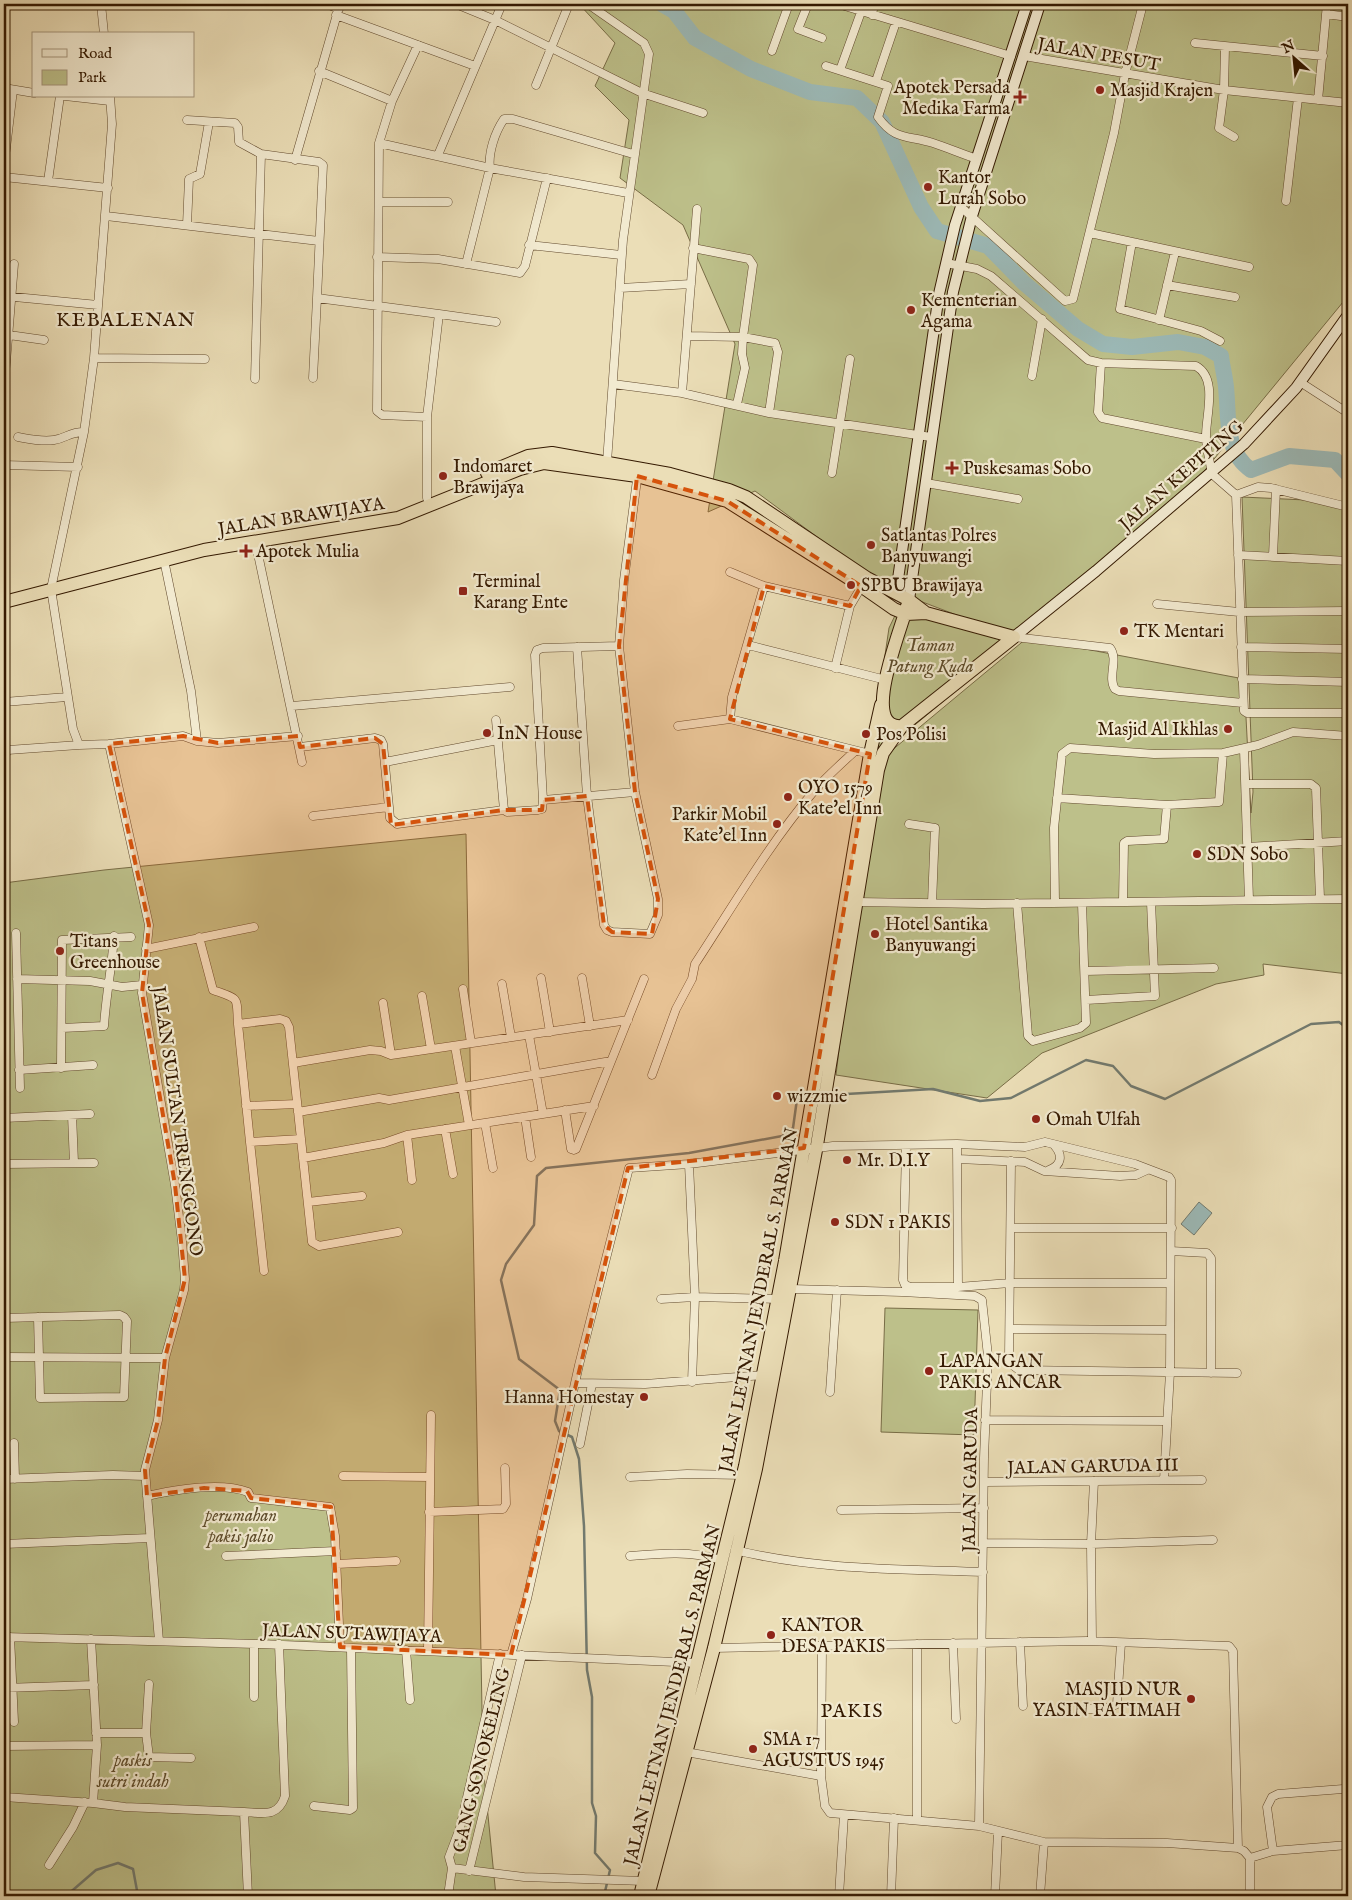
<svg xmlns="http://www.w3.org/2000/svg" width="1352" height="1900" font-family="'IM FELL English',serif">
<rect width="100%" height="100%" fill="#ebdeb7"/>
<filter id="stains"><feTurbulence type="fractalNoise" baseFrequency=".004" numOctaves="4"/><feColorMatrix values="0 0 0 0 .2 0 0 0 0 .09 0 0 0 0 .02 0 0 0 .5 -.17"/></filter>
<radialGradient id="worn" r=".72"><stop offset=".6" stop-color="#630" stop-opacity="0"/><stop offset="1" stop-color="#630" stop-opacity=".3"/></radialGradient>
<path fill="#bdc08a" stroke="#786c46" d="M579 4H1348V296L1196 481 1014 637 886 588 755 491 708 512 735 344 683 225 620 178 629 120 595 86 615 43Z
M1242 497 1348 502V974L1263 964 1264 975 1216 984 1042 1053 987 1098 836 1075 873 766 1027 638 1244 679 1251 813 1253 792Z
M902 601 999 632 1010 646 869 763 889 628Z
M466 834 483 1765 496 1896H4V883L104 870Z
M885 1308 978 1310 974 1435 881 1432Z"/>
<path fill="#9cbab8" stroke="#727a6f" d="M1199 1202 1212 1213 1194 1235 1181 1224Z"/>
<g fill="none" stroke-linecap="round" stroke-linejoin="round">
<path stroke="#727a6f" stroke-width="2.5" d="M829 1095 933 1089 980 1101 1011 1098 1086 1060 1113 1066 1131 1086 1165 1099 1311 1024 1339 1022 1348 1029
M66 1896 96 1870 118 1863 133 1869 138 1896
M349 1896 367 1892 378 1896
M604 1896 610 1870 595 1853 596 1816 592 1803V1697L587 1670 584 1526 579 1459 572 1437 559 1431 555 1421 560 1390 519 1359 501 1280 506 1264 534 1225 537 1176 546 1168 689 1153 782 1136 793 1128 797 1099 808 1097"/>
<path stroke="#9cbab8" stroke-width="16" d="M662 4 674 11 695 38 751 69 810 92 857 98 882 122 921 207 937 231 988 246 1024 283 1078 329 1103 344 1132 347 1178 342 1205 347 1221 356C1222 366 1225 376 1226 387 1229 415 1224 452 1251 470L1289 456 1335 460 1348 474"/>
<g stroke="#624a2e" stroke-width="9">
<path id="minor" d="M101 4 104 34
M327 4 339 9
M456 4 495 20 642 93 703 113
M588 4 644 43 649 54 623 240 607 462
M808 4 798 29 822 38
M838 4 1011 56
M1326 14 1348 17
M336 15 475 66
M872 15 874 4
M1195 43 1323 56
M418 45 392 101 379 143 377 411 382 415 427 417
M1225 47 1224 90 1219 128 1234 137
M772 51 789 4
M1024 56 1224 90 1348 103
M826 66 888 86 878 117C895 141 908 135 933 143 948 148 962 154 977 159
M840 70 861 12
M319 71 392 101
M876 81 896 22
M536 85 569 4
M4 88 34 93
M65 96 110 101
M110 96 112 124 94 358 84 432 51 589 73 729 79 745 109 744 149 925 142 993 175 1185 182 1241 185 1279 184 1290 165 1358 158 1420 145 1470 159 1641
M1318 100 1327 4
M187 120 235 123 238 127 239 142 261 154 319 162 323 165 317 298 439 314 427 417V498
M379 143 490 168 628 193
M438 155 502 4
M295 160 340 4
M4 165 13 90
M4 177 108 188
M48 181 60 96
M1286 201 1298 98
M379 202H448
M961 207 1065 301 1073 299 1114 133 1125 74 1143 4
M106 216 319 241
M187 225 189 179 200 174 209 122
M1090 233 1249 267
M1132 242 1120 309 1201 331 1220 341
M529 245 621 255
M693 248 749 259 753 265 743 337 742 354 745 368 737 404
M377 257 438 259 520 273 525 266 547 178
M946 263 977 269 991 276 1088 360 1101 363 1196 366C1219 379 1205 417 1206 439 1207 451 1210 462 1212 474L1236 495 1244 711 1247 713H1348
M466 264 490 168C488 153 495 132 504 119H513L633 154
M1167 285 1235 297
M620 288 691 284
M4 296 98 305
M439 314 496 322
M1159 320 1175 252
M9 335 44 340
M687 336 743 337 775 343 778 352 769 413
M94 358 205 359
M1101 363 1098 412 1102 418 1206 439
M1032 376 1042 319
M313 378 317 298
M255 379 261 154
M1300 382 1348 413
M613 384 682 393 769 413 931 437
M4 387 14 264
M682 393 697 209
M18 437C29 439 42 442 54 440 67 438 69 432 84 432
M4 465 78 467
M832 473 850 359
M926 483 1018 499
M1236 495 1258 487 1271 488 1348 507
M255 540 302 762
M1238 555 1348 561
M1273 556 1276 489
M164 560 191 691 197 741
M1348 561V548
M730 572 764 586 850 606 863 584
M1157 604 1239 612 1348 611
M1014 637 1110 648C1119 660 1107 677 1115 689L1119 691 1243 703
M748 645 886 680
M619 646 543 648 537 650 535 655 543 800 635 792
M577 647 587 796 604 925 607 930 612 932 650 934 658 915V899L635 792 619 646 624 580 638 472
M1241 647 1348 649
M835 668 850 606
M1242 679 1348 682
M4 702 67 697
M292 706 510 687
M730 719 732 697 764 586
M496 720 504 810
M678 726 730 719 870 754
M109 744 183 736 197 741 218 743 298 736
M300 747 375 738 381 740 383 744 390 818 397 824 504 810 507 812 538 810 542 809 543 800
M1244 749 1249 900
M4 757 8 750 79 745
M385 762 498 740
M1246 784H1311L1316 788 1320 899
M1057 798 1167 805 1219 802 1223 753
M4 800H5
M313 816 389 807
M909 824 935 828 932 903
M1248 847 1348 841
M857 902 983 904 1348 899
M1123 902 1124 843 1127 841 1164 839 1167 805
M1017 903 1028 1036 1033 1041 1080 1028 1086 1023 1082 903
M1055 903 1054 828 1062 754 1070 748 1154 754 1223 753 1258 745 1293 732 1348 736
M16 933 20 1088
M199 937 213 990C241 1000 236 996 238 1024L250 1142 301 1139 312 1242 319 1246 398 1232
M146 949 254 927
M1085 971 1214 968
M541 978 550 1032
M582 978 590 1026
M17 979 90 981 122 987 142 985
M502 984 511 1037
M463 989 471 1043
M422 996 431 1049
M1086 1000 1155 996 1151 902
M383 1003 391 1055
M238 1024 280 1019 286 1021 289 1027 301 1139
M62 1028 104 1026C106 995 112 967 114 936
M529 1035 543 1114
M455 1046 469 1125
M293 1063 370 1050 381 1051 391 1055 628 1020
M61 1068 62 940 131 937
M19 1070 93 1065
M652 1075 676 1009 692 979 695 964C733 906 769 844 814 791 826 777 841 764 855 751
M246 1106 297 1104
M565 1110 571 1149 574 1150 576 1149 644 979
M298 1112 379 1098 389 1100 611 1061
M72 1115 74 1163
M525 1117 531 1157
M4 1118 90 1114
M485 1123 493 1168
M445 1129 453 1174
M407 1135 412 1180
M250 1142 264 1271
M957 1144 958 1287
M906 1146 903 1280 905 1285 911 1287H958L1010 1283H1170
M303 1158 384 1143 407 1135 594 1106
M958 1159 1025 1162 1044 1171 1120 1176 1136 1175 1147 1170
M1011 1161 1009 1358 1011 1364 1019 1370 1237 1373
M4 1164 94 1163
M689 1164 695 1297 692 1382
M1049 1170C1062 1165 1063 1155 1054 1145
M308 1202 362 1196
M1011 1228H1172
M1171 1251 1207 1253 1211 1258V1373
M791 1289 902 1292 975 1296 982 1300 988 1356 984 1458 979 1826
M661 1299 695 1297 778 1299
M4 1318 120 1315 124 1317 127 1321 124 1397 40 1398 38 1317
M1010 1329 1170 1330
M4 1357 165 1358
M575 1383 645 1384 764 1375
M830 1392 837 1290
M985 1420 1167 1421
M14 1443 15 1479
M580 1444 592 1384
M343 1476 430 1477
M630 1477 687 1474 744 1475
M4 1479 113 1475 145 1476
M984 1482 1202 1480
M147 1496C174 1490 221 1482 248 1492L251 1498 330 1507 335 1536 340 1647
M841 1510 984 1508
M429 1512 503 1509 506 1504 505 1468
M983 1543 1091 1544 1213 1540
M4 1544 150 1538
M735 1550C815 1570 902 1569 983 1572
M226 1556 336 1551
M630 1556C663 1553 691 1551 722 1560
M337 1564 396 1561
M4 1637 260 1644 698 1663
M10 1637 14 1722
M1092 1641 1091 1544 1094 1481
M1020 1642 1023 1706
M953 1643 956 1719
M917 1644V1820
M714 1648 1087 1641 1229 1646 1233 1651 1238 1848
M406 1650 410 1700
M428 1651 431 1415
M500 1654 460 1828 449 1857 452 1868 524 1877 644 1881
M511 1655 527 1599 579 1365 629 1168 689 1164 833 1146 957 1144 1025 1147 1045 1142 1135 1164 1169 1177 1171 1180 1170 1372 1164 1480
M4 1688 94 1685
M254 1697V1644
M1087 1709H1105L1117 1704 1121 1643
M96 1733H146L149 1757 191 1758
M146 1733 149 1684
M4 1746 97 1745
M686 1752 821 1776 825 1806 830 1813 979 1826 1044 1842 1167 1843 1238 1848 1244 1851 1250 1858V1896
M821 1776 822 1647
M4 1797 93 1803 97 1745 91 1639
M93 1803 125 1807 244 1812
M314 1806 350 1810 353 1808 351 1648
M1273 1851 1267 1807 1272 1797 1278 1794 1343 1789
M1250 1858 1273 1851 1348 1845
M49 1865 73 1827 85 1802
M469 1871 522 1655
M248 1896 244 1812C263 1813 278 1818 285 1796L279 1644
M448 1896 452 1868
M839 1896 844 1815
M891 1896 894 1818
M995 1896 998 1831
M1040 1896 1044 1842"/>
</g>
<g stroke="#341901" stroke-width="12">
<path id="secondary" d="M896 593 939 294 955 225 1027 4
M909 600 953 292 972 216 1040 4
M1014 637 1096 571 1244 444 1296 388 1348 315"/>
</g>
<g stroke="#341901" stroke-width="14">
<path id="trunk" d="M487 473 528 456 552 453 670 474 729 490 746 497 867 578 909 600 926 613
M4 602 204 550 398 518 520 469 544 463 637 476 727 501 861 586 894 609 906 614 926 613 1014 637
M902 726C858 731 903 625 907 606
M640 1896 745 1466 785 1261 870 754 881 705
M648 1896 714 1648 756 1469 817 1145 878 770 883 753 902 726 1014 637"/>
</g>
<use href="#minor" stroke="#f2ead0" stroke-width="8"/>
<use href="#secondary" stroke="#f2ead0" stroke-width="10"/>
<use href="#trunk" stroke="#ebdeb7" stroke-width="12"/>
</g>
<path fill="#d6530b" fill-opacity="0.2" stroke="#d6530b" stroke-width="4" stroke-dasharray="10 6" stroke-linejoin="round" d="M637 476 727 501 861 586 850 606 764 586 730 719 870 754 804 1148 628 1168 511 1655 340 1647 331 1507 251 1498 247 1491 204 1488 147 1496 145 1470 158 1420 165 1358 185 1279 175 1185 142 993 149 925 109 744 183 736 218 743 298 736 300 747 375 738 383 744 391 825 504 810H542L543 800 587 796 604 925 612 932 652 934 658 899 635 792 619 646Z"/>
<g fill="#8f2418" stroke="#f2ead0" stroke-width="2">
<circle cx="1100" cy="90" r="5"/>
<path d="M1017.5 89.5h5v5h5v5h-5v5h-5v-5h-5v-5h5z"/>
<circle cx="928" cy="187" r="5"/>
<circle cx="911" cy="310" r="5"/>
<path d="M949.5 460.5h5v5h5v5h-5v5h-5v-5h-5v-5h5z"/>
<circle cx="443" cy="476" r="5"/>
<circle cx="871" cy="545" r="5"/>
<path d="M243.5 543.5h5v5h5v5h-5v5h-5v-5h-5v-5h5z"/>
<circle cx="851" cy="585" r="5"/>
<rect x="458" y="586" width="10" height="10" rx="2.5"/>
<circle cx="1124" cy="631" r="5"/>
<circle cx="1228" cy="729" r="5"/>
<circle cx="487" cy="733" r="5"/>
<circle cx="866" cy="734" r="5"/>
<circle cx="788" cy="797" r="5"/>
<circle cx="777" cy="824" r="5"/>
<circle cx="1197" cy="854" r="5"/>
<circle cx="875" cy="934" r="5"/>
<circle cx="60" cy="951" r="5"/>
<circle cx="777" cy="1096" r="5"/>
<circle cx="1036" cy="1119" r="5"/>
<circle cx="847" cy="1160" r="5"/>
<circle cx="835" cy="1222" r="5"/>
<circle cx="929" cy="1371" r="5"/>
<circle cx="644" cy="1397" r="5"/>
<circle cx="771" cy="1635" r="5"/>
<circle cx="1191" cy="1699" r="5"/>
<circle cx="753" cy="1749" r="5"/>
</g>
<g text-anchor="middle" stroke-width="4.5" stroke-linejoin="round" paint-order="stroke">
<g font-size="18" fill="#341901" stroke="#f2ead0">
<text transform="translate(1099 54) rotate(10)" y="6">JALAN PESUT</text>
<text transform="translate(1181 475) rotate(-41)" y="6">JALAN KEPITING</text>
<text transform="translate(301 516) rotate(-9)" y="6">JALAN BRAWIJAYA</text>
<text transform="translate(178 1121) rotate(82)" y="6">JALAN SULTAN TRENGGONO</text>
<text transform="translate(758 1300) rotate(-79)" y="6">JALAN LETNAN JENDERAL S. PARMAN</text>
<text transform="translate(1093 1466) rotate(-1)" y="6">JALAN GARUDA III</text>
<text transform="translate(970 1480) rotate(-89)" y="6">JALAN GARUDA</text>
<text transform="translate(352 1633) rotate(2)" y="6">JALAN SUTAWIJAYA</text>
<text transform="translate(672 1695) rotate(-76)" y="6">JALAN LETNAN JENDERAL S. PARMAN</text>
<text transform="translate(481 1760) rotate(-76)" y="6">GANG SONOKELING</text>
</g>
<g font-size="18" fill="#341901" stroke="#f2ead0" text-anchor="start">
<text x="1010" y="93" text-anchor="end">Apotek Persada<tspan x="1010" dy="21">Medika Farma</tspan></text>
<text x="1110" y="96">Masjid Krajen</text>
<text x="938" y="183">Kantor<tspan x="938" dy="21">Lurah Sobo</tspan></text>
<text x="921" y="306">Kementerian<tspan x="921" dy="21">Agama</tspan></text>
<text x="453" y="472">Indomaret<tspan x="453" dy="21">Brawijaya</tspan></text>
<text x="963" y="474">Puskesamas Sobo</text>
<text x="881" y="541">Satlantas Polres<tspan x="881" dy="21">Banyuwangi</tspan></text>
<text x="256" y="557">Apotek Mulia</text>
<text x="473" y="587">Terminal<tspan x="473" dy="21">Karang Ente</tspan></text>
<text x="861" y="591">SPBU Brawijaya</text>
<text x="1134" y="637">TK Mentari</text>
<text x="1218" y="735" text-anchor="end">Masjid Al Ikhlas</text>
<text x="497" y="739">InN House</text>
<text x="876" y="740">Pos Polisi</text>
<text x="798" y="793">OYO 1579<tspan x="798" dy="21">Kate'el Inn</tspan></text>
<text x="767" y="820" text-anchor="end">Parkir Mobil<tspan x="767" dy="21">Kate'el Inn</tspan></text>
<text x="1207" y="860">SDN Sobo</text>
<text x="885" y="930">Hotel Santika<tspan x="885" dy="21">Banyuwangi</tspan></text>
<text x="70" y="947">Titans<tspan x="70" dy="21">Greenhouse</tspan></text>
<text x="787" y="1102">wizzmie</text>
<text x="1046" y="1125">Omah Ulfah</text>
<text x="857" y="1166">Mr. D.I.Y</text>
<text x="845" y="1228">SDN 1 PAKIS</text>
<text x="939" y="1367">LAPANGAN<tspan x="939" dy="21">PAKIS ANCAR</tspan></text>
<text x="634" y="1403" text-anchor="end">Hanna Homestay</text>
<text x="781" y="1631">KANTOR<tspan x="781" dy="21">DESA PAKIS</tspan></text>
<text x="1181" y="1695" text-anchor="end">MASJID NUR<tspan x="1181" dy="21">YASIN FATIMAH</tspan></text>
<text x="763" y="1745">SMA 17<tspan x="763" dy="21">AGUSTUS 1945</tspan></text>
</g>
<g font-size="18" font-style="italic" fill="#5d4b2a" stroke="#f2ead0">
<text x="930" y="651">Taman<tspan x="930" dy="21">Patung Kuda</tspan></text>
<text x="241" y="1521">perumahan<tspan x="241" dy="21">pakis jalio</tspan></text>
<text x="133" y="1766">paskis<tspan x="133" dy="21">sutri indah</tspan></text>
</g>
<g font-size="20" letter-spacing="1" fill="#341901" stroke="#f2ead0">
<text x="126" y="326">KEBALENAN</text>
<text x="852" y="1717">PAKIS</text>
</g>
</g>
<rect width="1352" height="1900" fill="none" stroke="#ebdeb7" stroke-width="20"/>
<rect x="5" y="5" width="1342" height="1890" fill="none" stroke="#341901" stroke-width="2.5"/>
<rect x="10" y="10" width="1332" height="1880" fill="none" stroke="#341901"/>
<rect x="32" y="32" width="162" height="65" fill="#f2ead0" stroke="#a6967d"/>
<rect x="42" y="49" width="25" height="8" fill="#f2ead0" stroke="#a6967d"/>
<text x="78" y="58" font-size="15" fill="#341901">Road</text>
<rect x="42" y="70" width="25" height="15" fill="#bdc08a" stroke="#a6967d"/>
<text x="78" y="82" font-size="15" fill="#341901">Park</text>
<g transform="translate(1294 58) rotate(333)" stroke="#f2ead0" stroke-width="4" paint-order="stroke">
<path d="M0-4L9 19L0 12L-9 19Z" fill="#341901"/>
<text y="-8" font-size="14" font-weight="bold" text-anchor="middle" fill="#341901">N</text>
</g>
<rect width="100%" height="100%" filter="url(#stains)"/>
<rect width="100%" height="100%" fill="url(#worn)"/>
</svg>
